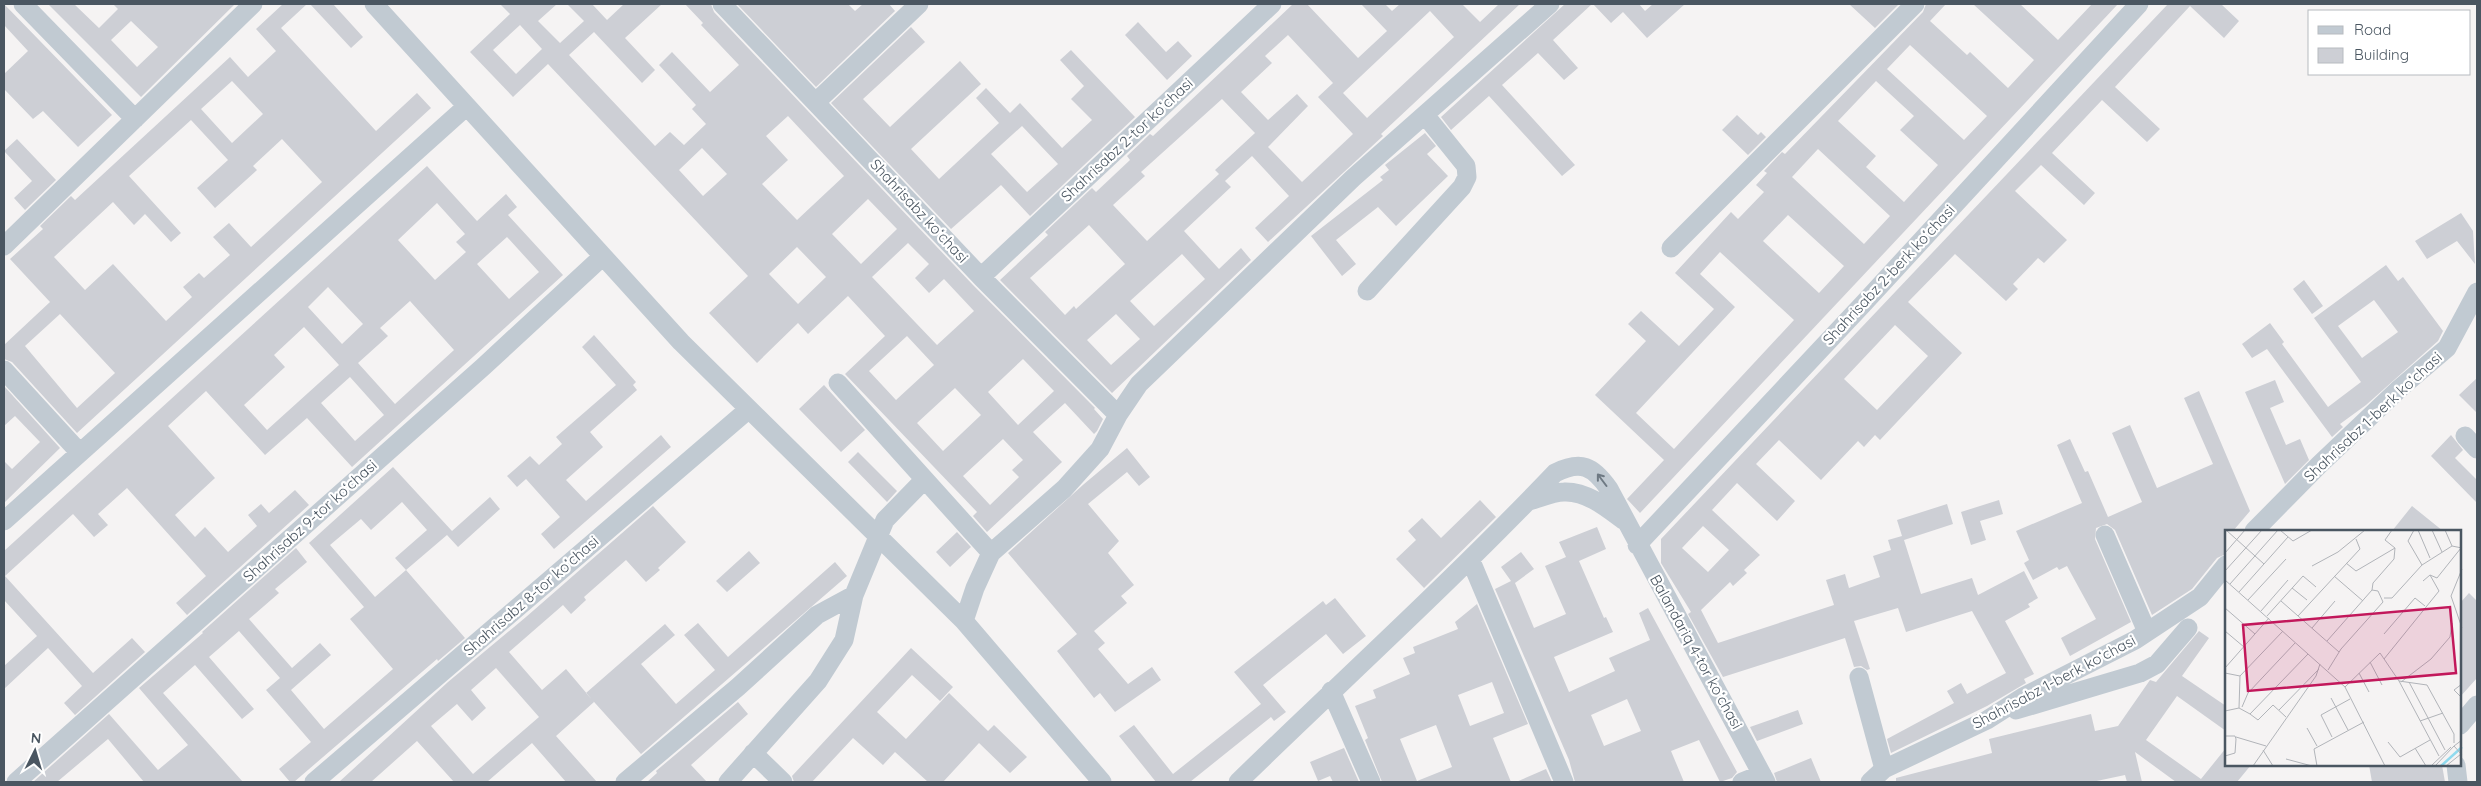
<svg xmlns="http://www.w3.org/2000/svg" width="2481" height="786" font-family="Quicksand,sans-serif">
<rect width="100%" height="100%" fill="#f5f3f3"/>
<path fill="#cdcfd5" fill-rule="evenodd" d="M4 4 112 115 78 147 43 111 33 119 4 89V74L28 51 4 25Z
M48 4H74L99 28 118 9 113 4H235L141 97ZM131 21 158 47 137 67 111 40Z
M283 4H307L281 28 376 131 417 93 431 108 77 433 12 362 4 359V345L50 302 10 259 43 229 40 226 71 196 75 200 230 57 248 77 276 51 256 29ZM232 81 263 114 232 143 201 109ZM191 120 228 160 197 188 215 208 257 170 253 166 282 139 322 182 251 247 229 223 213 237 230 255 204 278 199 273 183 287 192 297 166 321 113 264 85 290 54 257 113 202 134 225 145 214 171 242 181 233 129 176ZM60 314 115 373 77 408 25 346Z
M310 4H333L363 37 351 48Z
M500 4H557L538 21 560 43 584 21 567 4H592L607 20 624 4H662L625 38 655 70 642 83 594 32 569 55 655 146 670 132 684 145 706 124 692 109 696 105 659 65 672 52 710 92 739 65 701 25 703 23 685 4H711L714 12 973 285 1095 408 1094 409 1103 419 1097 431 1094 434 1065 403 1033 432 1062 462 987 532 973 516 977 512 845 374 885 336 848 296 808 334 798 323 757 363 709 313 748 276 548 64 513 97 470 52 510 14ZM520 25 542 49 516 74 493 50ZM788 116 844 176 797 220 762 184 788 160 766 136ZM702 148 727 174 703 196 679 170ZM868 199 897 229 861 264 832 234ZM908 243 929 264 915 278 929 293 944 279 974 311 937 345 872 277ZM797 247 826 277 798 304 769 274ZM907 336 934 365 896 400 869 371ZM1023 359 1054 391 1018 425 988 392ZM955 388 981 415 943 451 917 423ZM1003 439 1023 460 1012 470 1019 477 990 505 963 476Z
M737 4H848L855 11 863 4H889L895 11 816 87Z
M1293 4H1307L1358 58 1387 31 1361 4H1385L1392 11 1400 4H1462L1480 22 1499 4H1520L1381 134 1383 136 1268 242 1255 228 1289 196 1252 156 1225 181 1231 187 1184 231 1219 269 1241 248 1251 260 1112 393 1000 280 1048 235 1045 232 1092 188 1096 192 1130 160 1127 156 1150 134 1153 136ZM1430 11 1454 37 1367 118 1343 93ZM1288 35 1333 83 1318 97 1353 134 1302 182 1268 147 1308 106 1297 94 1268 120 1241 92 1272 63 1265 56ZM1222 99 1255 133 1215 170 1219 174 1147 241 1113 205 1145 176 1141 172ZM1089 225 1125 264 1076 309 1074 306 1065 315 1030 278ZM1182 254 1205 279 1154 326 1130 301ZM1116 314 1140 339 1111 365 1087 340Z
M1565 4H1592L1553 40 1578 68 1564 80 1538 53 1502 85 1575 165 1562 176 1489 96 1451 130 1441 117Z
M1593 4H1639L1645 11 1653 4H1685L1647 38 1623 12 1611 23Z
M1849 4H1899L1875 28Z
M1926 4H1946L1930 21 1967 55 1970 52 2008 88 2034 60 1973 4H2020L2058 40 2092 4H2118L1640 513 1627 499 1664 460 1595 395 1646 341 1628 324 1641 311 1679 346 1714 309 1675 273 1731 212 1738 219 1764 192 1756 185 1767 173 1764 171 1782 152 1785 154 1923 12ZM1910 45 1987 116 1964 140 1887 69ZM1876 81 1914 116 1900 130 1938 165 1904 202 1866 167 1876 156 1838 121ZM1818 149 1890 216 1864 244 1792 177ZM1788 215 1844 266 1819 293 1763 241ZM1720 252 1794 320 1674 449 1636 413 1735 307 1700 274Z
M2168 4H2221L2239 21 2224 38 2190 6 2115 87 2160 129 2147 142 2102 100 2052 153 2095 193 2084 205 2041 165 2015 191 2067 240 2044 263 2038 258 2013 284 2018 289 2006 301 1955 254 1908 302 1962 353 1880 440 1875 435 1864 447 1858 441 1821 480 1779 440 1756 464 1795 501 1777 521 1737 483 1712 510 1760 555 1744 570 1747 573 1733 586 1730 582 1701 610 1718 643 1834 605 1826 580 1845 574 1849 588 1880 577 1873 556 1891 550 1888 540 1902 536 1897 520 1947 504 1953 524 1904 540 1921 594 1972 578 1978 595 2024 571 2038 598 2028 604 2030 607 2005 621 2034 674 2024 679 2026 683 1987 706 1891 753 1887 739 1954 703 1947 691 1961 683 1967 694 2006 673 1972 611 1906 632 1898 608 1854 621 1870 669 1867 670 1861 666 1854 667 1845 638 1723 677 1688 614 1691 612 1661 563V539ZM1895 325 1928 356 1877 410 1844 379ZM1703 526 1729 550 1708 572 1682 548Z
M1138 22 1166 52 1178 41 1192 56 1167 80 1125 35Z
M911 27 925 42 863 99 890 127 960 61 981 84 911 149 939 179 999 123 976 98 986 88 1010 113 1020 103 1062 148 1092 120 1071 99 1084 86 1060 60 1071 50 1135 117 1030 216 1001 185 951 229 831 103ZM1022 126 1058 164 1027 192 991 154Z
M1737 115 1758 135 1761 132 1766 137 1748 155 1722 130Z
M1425 133 1436 146 1427 154 1448 176 1396 226 1378 207 1336 240 1356 264 1342 276 1311 236 1383 180 1380 177 1389 170 1385 165Z
M17 139 56 180 25 210 14 198 32 181 4 151Z
M427 166 477 221 506 194 517 207 508 215 563 275 352 467 307 418 265 455 206 391 168 426 215 478 175 515 195 537 205 527 228 552 257 526 248 515 261 504 269 513 295 490 309 505 187 615 176 603 206 576 127 488 98 514 108 525 94 537 73 514 5 576 93 673 132 638 145 652 75 715 64 703 82 686 48 648 4 689V666L37 636 4 600V551ZM437 203 465 234 456 242 466 252 435 280 398 240ZM507 237 539 272 509 299 477 264ZM328 287 363 324 342 344 308 307ZM410 301 454 350 395 404 358 363 388 336 380 328ZM304 327 339 365 267 430 244 405 285 367 274 355ZM350 377 384 415 355 441 321 403Z
M2461 213 2473 231 2475 264 2457 241 2427 259 2415 241Z
M2386 265 2398 281 2403 277 2443 331 2438 341 2366 405 2340 424 2343 427 2332 437 2267 349 2252 358 2242 344 2270 323 2284 342 2282 344 2328 407 2361 382 2314 318ZM2374 300 2398 332 2362 358 2338 326Z
M2304 280 2323 306 2312 314 2293 289Z
M594 335 636 382 633 385 637 390 590 432 603 447 566 480 586 501 661 435 671 447 554 549 541 534 560 517 526 479 517 487 507 476 530 456 539 465 562 444 556 437 616 385 582 347Z
M2477 378V413L2459 395Z
M2275 380 2284 402 2270 408 2286 445 2300 439 2309 460 2285 484 2245 392Z
M824 385 865 430 841 452 799 409Z
M4 386 60 448 4 503V461L12 469 40 442 15 416 4 426Z
M2199 391 2250 511 2233 531H2226V554L2217 558 2192 589 2152 615 2115 530 2107 524 2096 528 2095 539 2131 622 2070 656 2061 638 2096 619 2067 566 2059 570 2057 567 2033 580 2024 563 2029 560 2016 531 2082 503 2057 445 2070 439 2085 472 2088 471 2108 517 2142 502 2112 433 2130 425 2157 488 2213 464 2184 398Z
M2451 435 2463 450 2455 458 2477 480V503L2431 456Z
M1127 448 1150 477 1139 486 1127 472 1088 504 1119 541 1108 553 1134 585 1121 596 1127 603 1094 631 1105 643 1098 649 1128 684 1152 667 1161 680 1115 712 1100 693 1094 698 1057 651 1077 634 1008 553 1084 484Z
M858 452 897 491 887 502 848 462Z
M393 467 452 531 490 497 500 509 458 547 447 535 406 570 465 638 438 661 437 659 294 782H290L279 769 311 742 266 690 280 678 239 631 209 657 254 709 242 719 195 665 163 693 243 782H144L108 739 57 782H33L109 714 158 770 188 745 139 688 203 633 202 632 296 548 307 562 275 589 279 593 249 619 292 668 320 643 331 655 291 690 324 729 393 669 350 619 364 607 309 543ZM402 502 427 530 395 558 406 570 375 597 330 545 361 519 371 530Z
M1480 500 1496 517 1424 588 1396 559 1416 540 1408 531 1422 518 1441 538Z
M1999 500 2003 514 1980 521 1986 540 1971 545 1961 512Z
M653 506 686 542 658 568 660 570 646 582 626 560 584 597 586 600 571 614 563 605 509 652 542 690 566 669 594 702 556 736 597 782H566L532 743 487 782H454L417 741 371 782H339L448 682 526 617ZM496 668 539 717 473 774 431 726 457 704 472 721 486 708 471 690Z
M2412 506 2443 531H2392Z
M1597 527 1606 549 1579 561 1604 618 1606 617 1613 632 1554 657 1569 692 1615 671 1609 658 1650 640 1639 613 1648 608 1737 772 1732 778 1720 782 1699 740 1671 751 1684 782H1575L1569 760 1495 589 1511 581 1501 567 1521 552 1534 569 1515 583 1534 628 1566 614 1545 566 1566 557 1559 542ZM1627 699 1641 731 1604 746 1591 715Z
M957 532 971 547 950 567 936 552Z
M749 551 760 563 727 592 716 581Z
M835 562 847 576 641 754 586 693 665 624 675 635 641 664 676 704 715 670 684 635 698 623 728 657Z
M2469 593 2477 601V678L2460 697V603Z
M1335 598 1366 636 1343 654 1326 634 1263 685 1286 712 1274 721 1271 717 1190 782H1156L1119 736 1134 725 1173 774 1261 704 1234 672 1323 601 1326 605Z
M1477 604 1528 724 1493 738 1511 782H1382L1365 740 1368 738 1355 706 1376 698 1373 690 1410 674 1403 658 1415 653 1413 647 1458 629 1455 622ZM1492 682 1504 713 1470 726 1458 695ZM1436 725 1452 767 1417 781 1400 739Z
M2199 631 2209 638 2182 676 2226 706V731L2177 696 2146 740 2201 779 2226 748V765H2251L2237 782H2176L2135 752 2142 782H2127L2125 775 2092 782H1896V778L1992 753 1989 739 2091 714 2095 731 2118 726 2150 680 2156 682Z
M911 648 953 687 940 701 912 675 877 712 906 739 949 693 988 731 994 725 1027 757 1010 773 979 743 943 782H928L895 752 883 765 853 738 812 782H794L792 776Z
M738 702 748 714 691 765 707 782H647L657 773 656 771Z
M1798 710 1803 724 1757 741 1750 727Z
M1344 748 1359 782H1333L1330 776 1318 781 1310 762Z
M1811 758 1821 782H1777L1774 773Z
M2369 765H2442L2445 782H2372Z
M1546 769 1552 782H1516Z"/>
<g fill="none" stroke-linecap="round" stroke-linejoin="round">
<path stroke="#c1cad2" stroke-width="19" d="M23 4 135 119
M374 4 681 342 964 621 1102 782
M722 4 981 277 1118 415
M816 102 919 4
M4 246 253 4
M1671 248 1915 4
M981 277 1272 4
M1367 291 1462 187 1467 177 1466 166 1425 115
M4 370 80 453
M838 383 991 553
M2465 436 2477 449
M1529 501C1540 498 1553 492 1564 492 1586 491 1606 507 1623 520
M4 521 467 106
M2254 531 2319 465 2399 389 2447 348 2477 292
M2105 535 2147 632
M1637 545 1864 303 2139 4
M1471 561 1564 782
M964 621 975 588 991 553 1064 489 1100 449 1118 415 1139 384 1353 178 1550 4
M1859 677 1884 769
M1331 691 1371 782
M2016 710 2140 673 2157 664 2188 628
M2460 725 2477 705
M753 753 783 782
M2456 765 2458 782
M16 782 483 367 602 257
M314 782 749 409
M625 782 738 687 817 615 854 595
M728 782 818 681 844 640 854 595 885 520 924 480
M1238 782C1344 679 1453 580 1555 473 1581 460 1593 466 1609 489L1766 782
M1742 782 1762 774
M1870 782 1884 769 1987 720 2023 697 2135 640 2200 597 2226 565"/>
</g>
<defs><path id="oneway-shaft" d="M-6 0H5M1.5-3L5.5 0L1.5 3" fill="none" stroke-width="1.6" stroke-linecap="round" stroke-linejoin="round" transform="scale(1.25)"/></defs>
<use stroke="#6e7983" href="#oneway-shaft" transform="translate(1602 480) rotate(-127)"/>
<g text-anchor="middle" stroke-width="4.5" stroke-linejoin="round" paint-order="stroke">
<g font-size="15" fill="#4a5661" stroke="#fff">
<text transform="translate(1127 140) rotate(-43)" y="5">Shahrisabz 2-tor koʻchasi</text>
<text transform="translate(919 211) rotate(47)" y="5">Shahrisabz koʻchasi</text>
<text transform="translate(1889 275) rotate(-47)" y="5">Shahrisabz 2-berk koʻchasi</text>
<text transform="translate(2373 417) rotate(-43)" y="5">Shahrisabz 1-berk koʻchasi</text>
<text transform="translate(310 521) rotate(-42)" y="5">Shahrisabz 9-tor koʻchasi</text>
<text transform="translate(531 596) rotate(-41)" y="5">Shahrisabz 8-tor koʻchasi</text>
<text transform="translate(1696 652) rotate(61)" y="5">Balandariq 4-tor koʻchasi</text>
<text transform="translate(2054 682) rotate(-28)" y="5">Shahrisabz 1-berk koʻchasi</text>
</g>
</g>
<g transform="translate(2225 530)">
<rect width="236" height="236" fill="#f5f3f3"/>
<path fill="none" stroke="#90daee" stroke-width="2.5" d="M216 236 237 217"/>
<path fill="none" stroke="#b1b4b9" stroke-width="1" d="M1 0 39 34M55 0 68 11 87 0M189 0 183 11 197 35 227 16 237 18M193 0 205 28M207 0 217 22M220 0 227 16M0 23 20 0M121 33 131 41 170 18M87 36 113 22 140 0M237 39 226 66 237 98M0 41 37 0M109 46 138 71M0 50 120 157 160 236M198 51 205 45 212 48 236 18M5 54 53 0M67 58 82 70M147 60 148 53 169 29 170 18 160 10 167 0M14 62 63 7M159 68H167L197 35M23 70 61 29M56 71 114 122M0 78 30 104M36 81 63 50M42 86 78 46 91 57M73 86 135 19 131 9M87 98 110 71M0 101 19 117M159 104 190 68 200 76M102 111 147 60M159 129 214 61 205 45M145 132 157 155M0 138 44 88M103 140 116 119 158 72 153 61 147 60M0 143 15 146M134 143 144 162M174 151 214 226M176 152 206 129 225 107 227 93M184 152 220 220M237 154 229 160 237 168M120 157 155 123 174 151 202 155 229 204V213M106 168 123 200M17 177 23 163 70 113M14 178 25 184 83 124M54 180 94 139M0 181 14 178 15 146 58 101M25 184 33 190 48 175 61 187M195 191 218 183M82 198 92 216M0 206H10L11 209 10 223 0 226M11 207 41 216M107 207 96 185 125 169M237 210 229 216 237 225M163 212 175 227 205 210M190 218 201 236M38 220 48 236M61 229 87 236M28 236 91 146 95 134M92 236 89 219 139 192M206 236 226 217M210 236 229 216M221 236 236 224"/>
<path fill="#c2185b" fill-opacity="0.15" stroke="#c2185b" stroke-width="2.5" d="M225 77 231 143 23 161 18 95Z"/>
<rect width="236" height="236" fill="none" stroke="#4a5661" stroke-width="2.5"/>
</g>
<rect width="2481" height="786" fill="none" stroke="#4a5661" stroke-width="10"/>
<rect x="2308" y="10" width="162" height="65" fill="#ffffff" stroke="#b7bbc0"/>
<rect x="2318" y="26" width="25" height="8" fill="#c1cad2" stroke="#b7bbc0"/>
<text x="2354" y="35" font-size="15" fill="#4a5661">Road</text>
<rect x="2318" y="48" width="25" height="15" fill="#cdcfd5" stroke="#b7bbc0"/>
<text x="2354" y="60" font-size="15" fill="#4a5661">Building</text>
<g transform="translate(35 751) rotate(5)" stroke="#ffffff" stroke-width="4" paint-order="stroke">
<path d="M0-4L9 19L0 12L-9 19Z" fill="#4a5661"/>
<text y="-8" font-size="14" font-weight="bold" text-anchor="middle" fill="#4a5661">N</text>
</g>
</svg>
